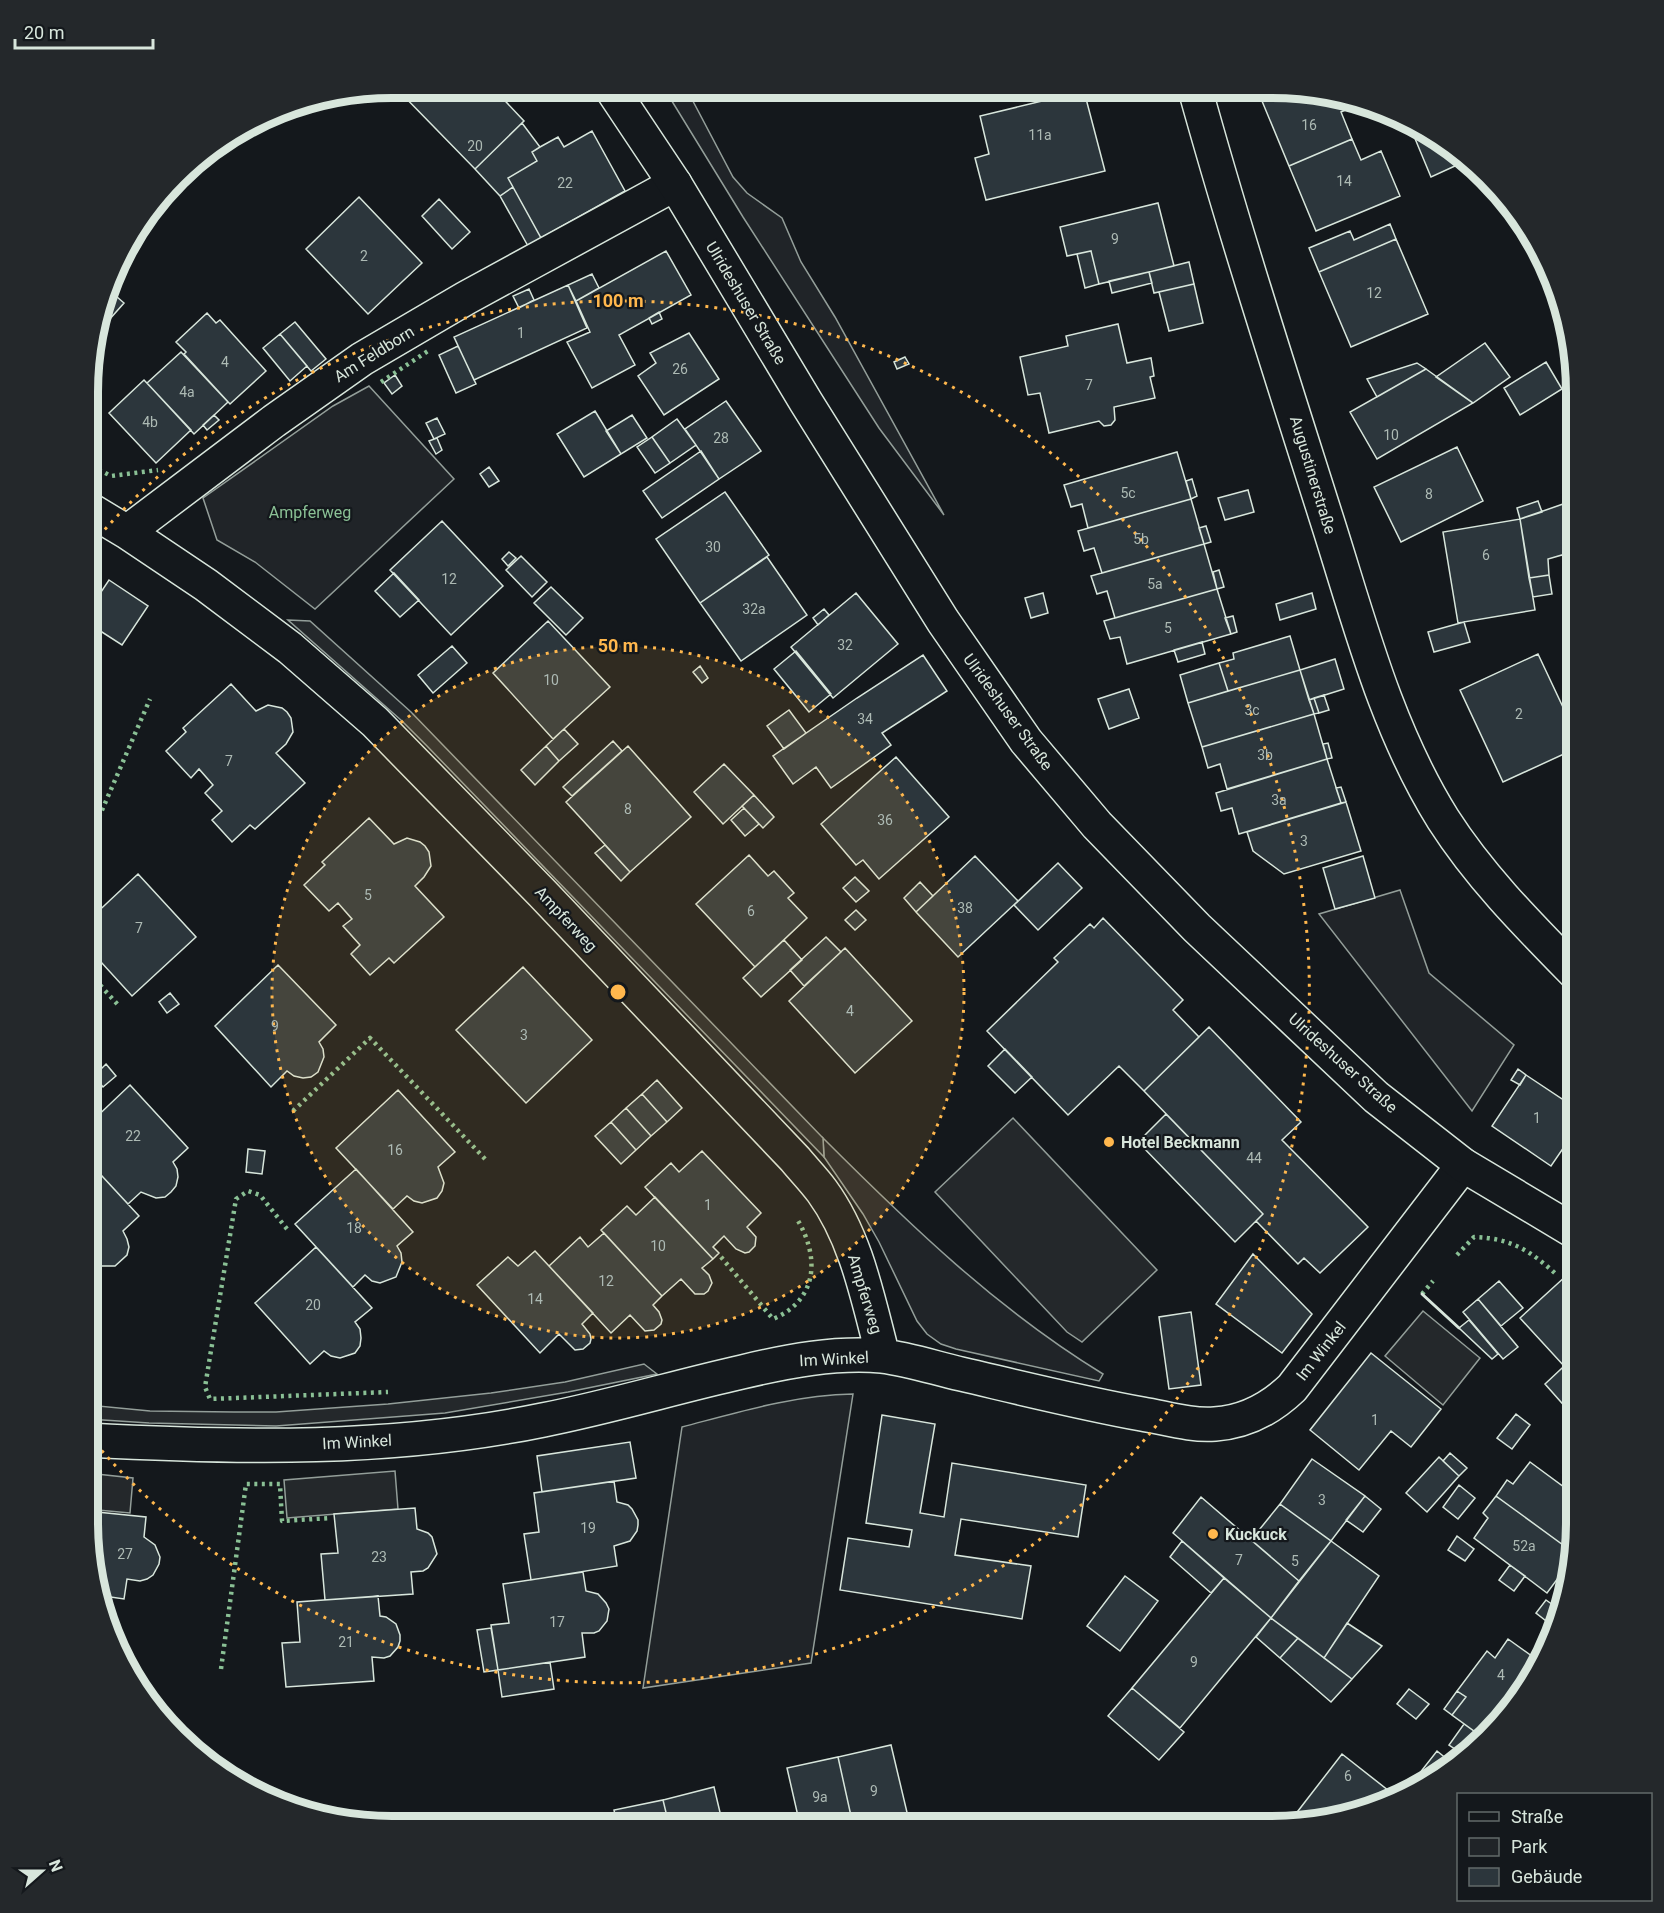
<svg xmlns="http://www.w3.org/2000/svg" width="1664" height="1913" viewBox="0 0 1664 1913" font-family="Roboto,sans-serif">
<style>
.green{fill:#202428;stroke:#939e99;stroke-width:1.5}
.parking{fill:#24282b;stroke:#939e99;stroke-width:1.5}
.building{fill:#2c363c;stroke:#d8e6dc;stroke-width:1.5}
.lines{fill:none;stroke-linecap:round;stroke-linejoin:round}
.minor-casing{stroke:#d8e6dc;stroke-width:36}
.tertiary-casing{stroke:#d8e6dc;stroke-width:36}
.minor{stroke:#14181c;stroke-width:33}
.tertiary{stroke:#14181c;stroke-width:33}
.hedge{stroke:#8ac095;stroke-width:4.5;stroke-dasharray:3 4.5;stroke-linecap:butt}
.wall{stroke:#d8e6dc;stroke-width:3}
.ring{fill:none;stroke:#ffb74d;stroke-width:3;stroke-dasharray:3 6}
.poi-dot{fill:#ffb74d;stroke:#14181c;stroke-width:2}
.labels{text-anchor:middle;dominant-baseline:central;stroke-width:4.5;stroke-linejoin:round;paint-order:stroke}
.number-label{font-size:14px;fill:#adbab4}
.street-label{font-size:16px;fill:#d8e6dc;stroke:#14181c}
.park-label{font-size:16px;fill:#8ac095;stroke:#14181c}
.poi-label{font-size:16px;font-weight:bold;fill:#d8e6dc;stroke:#14181c;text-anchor:start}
.rim{fill:none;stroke:#d8e6dc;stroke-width:8}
.centre{fill:#ffb74d;stroke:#14181c;stroke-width:3}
.ring-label{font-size:18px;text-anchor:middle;font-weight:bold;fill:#ffb74d;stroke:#14181c;stroke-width:4.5;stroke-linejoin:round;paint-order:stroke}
</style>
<rect width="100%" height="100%" fill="#14181c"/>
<path class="green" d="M678,88H686L733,177L747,193L782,218L801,262L835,317L944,515L879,428L743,217L670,98Z
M369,386L454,479L315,609L255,562L217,540L203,498L333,406Z
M1400,890L1429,973L1514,1045L1472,1111L1319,914Z
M823,1138C910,1225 998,1310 1103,1374L1099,1381L956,1349L941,1344L927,1334L917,1321L879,1242L863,1214L824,1157Z
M853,1394L811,1663L643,1688L682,1427C739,1412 794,1395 853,1394Z"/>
<path class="parking" d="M288,620L310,621L411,712L823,1138L824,1157L427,746L402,721Z
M1013,1118L1157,1270L1082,1342L1067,1332L935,1192Z
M1423,1311L1480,1358L1443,1405L1385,1356Z
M644,1364L657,1374L568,1392L445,1413L276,1426L149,1423L88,1419V1405L150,1411L234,1412H276L388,1404L491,1393L565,1382Z
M395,1471L398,1509L287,1518L284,1480Z
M87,1473L133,1478L130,1513L87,1509Z"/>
<path class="building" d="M397,87H492L524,121L475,169L396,88Z
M1257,89L1313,90L1349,99L1352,107L1341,112L1352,139L1289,166Z
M1084,91L1105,171L986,200L975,158L989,154L980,116Z
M522,123L540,147L532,152L537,161L508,178L513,187L500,196L475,169Z
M1418,126L1441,138L1468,160L1431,177L1411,129Z
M592,131L625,191L541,238L508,178L537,161L532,152L540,147L558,137L564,147Z
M1352,139L1361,160L1381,151L1400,196L1316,231L1289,166Z
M513,187L541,238L528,246L500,196Z
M359,197L422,263L368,314L306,249Z
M439,199L470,232L452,249L422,216Z
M1158,203L1174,266L1099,284L1091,251L1067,256L1060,227Z
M1390,224L1396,239L1319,272L1309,248L1350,231L1354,240Z
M1396,239L1428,314L1351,347L1319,272Z
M666,251L691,295L619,335L635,365L592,388L567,342L590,332L576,301Z
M1091,251L1099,284L1085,288L1077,254Z
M1189,262L1194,284L1154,293L1149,272Z
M1149,272L1152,283L1112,293L1109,281Z
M592,274L599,288L576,301L568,285Z
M1194,284L1203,323L1169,331L1159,292Z
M568,285L587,328L474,380L454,337Z
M529,289L534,300L519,308L513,296Z
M109,290L124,303L93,338V332Z
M659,312L662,319L652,324L649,318Z
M207,313L216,323L220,320L266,371L230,404L184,354L186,352L176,342Z
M295,322L326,359L311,371L280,334Z
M1118,324L1127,363L1151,358L1154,376L1150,377L1155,398L1114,407L1115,420L1111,425L1104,426L1099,421L1049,433L1040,393L1028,395L1020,357L1068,346L1066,336Z
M689,333L719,379L664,415L638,376L656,363L650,353Z
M280,334L307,366L290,381L263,348Z
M1485,343L1510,377L1473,403L1436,377Z
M458,346L476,384L456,393L439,355Z
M181,352L228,402L194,434L147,383Z
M905,357L909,364L897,369L894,362Z
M1546,362L1562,389L1520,415L1504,388Z
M1417,363L1426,369L1377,397L1367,379Z
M1426,369L1473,403L1377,459L1350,412Z
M395,375L402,386L392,394L384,383Z
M144,380L191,430L156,463L109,413Z
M726,401L761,451L719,479L685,429Z
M595,411L621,454L584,477L557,434Z
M214,415L219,420L207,430L203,425Z
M632,415L647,438L621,454L606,431Z
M437,418L445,434L434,439L426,423Z
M677,419L696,445L670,463L652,437Z
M652,437L670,463L655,473L637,447Z
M437,438L442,450L436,454L429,441Z
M1457,447L1483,501L1401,542L1374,487Z
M701,451L719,479L662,518L643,491Z
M1177,452L1191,499L1088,528L1082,504L1071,507L1064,485Z
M489,467L499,481L489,487L480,474Z
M1192,479L1197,496L1191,499L1186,481Z
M1248,490L1254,512L1225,520L1218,498Z
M725,492L769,555L700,603L656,539Z
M1191,499L1204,544L1102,573L1094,548L1084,551L1078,531Z
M1577,500V526L1566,503Z
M1538,501L1542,512L1520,519L1517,508Z
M1566,503L1577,526V563L1568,566L1562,555L1548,559L1549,575L1529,578L1520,519Z
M1520,519L1535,610L1458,623L1443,532Z
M442,521L503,586L451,635L390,570Z
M1206,526L1211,542L1204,544L1199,528Z
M1204,544L1217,589L1115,618L1107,591L1097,594L1091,576Z
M509,552L516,558L508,566L502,559Z
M521,556L547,582L532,597L506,570Z
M767,557L807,615L741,661L700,603Z
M1219,570L1224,587L1217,589L1213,572Z
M394,573L419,600L400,617L375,591Z
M1549,575L1552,594L1533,597L1529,578Z
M109,580L148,606L122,645L91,625V607Z
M551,587L583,618L566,635L534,603Z
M1217,589L1231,634L1127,664L1120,637L1110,639L1104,621Z
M856,593L898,644L833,698L791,647Z
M1043,593L1048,613L1031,618L1025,598Z
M1312,593L1316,609L1280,620L1276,604Z
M824,609L829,615L818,625L813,618Z
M1233,616L1237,632L1231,634L1225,618Z
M548,621L610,687L553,739L493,673Z
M1464,622L1470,642L1434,652L1428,632Z
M1290,636L1300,670L1228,691L1219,663L1234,659L1233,653Z
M1202,642L1205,654L1178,662L1174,650Z
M452,646L467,663L433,693L418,675Z
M796,651L831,694L809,712L774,669Z
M1538,654L1577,737V748L1503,782L1460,690Z
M923,655L947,691L882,733L891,745L831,788L816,767L793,784L773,756L857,698Z
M1335,659L1344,689L1309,700L1300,670Z
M1219,663L1228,691L1188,703L1180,675Z
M700,666L708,678L702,683L693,672Z
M1300,670L1314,714L1202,747L1188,703Z
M231,684L256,711L268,705L282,708L287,712L291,718L293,732L286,744L276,753L305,783L255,829L250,825L232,842L212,820L222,811L205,793L213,785L199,769L191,778L166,751L186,732L183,728Z
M1129,689L1139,718L1109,729L1098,699Z
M1324,695L1329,710L1319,713L1314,698Z
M1314,698L1319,713L1314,714L1309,700Z
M789,710L806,733L784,749L767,726Z
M1314,714L1327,759L1227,789L1220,764L1208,768L1202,747Z
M564,729L578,744L559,761L546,746Z
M613,741L622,751L572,796L563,787Z
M1328,743L1332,758L1327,759L1323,744Z
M546,746L559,761L535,785L521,770Z
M628,746L691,817L630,872L566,802Z
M896,757L949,817L879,879L863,860L856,865L821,824Z
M1327,759L1341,803L1239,834L1232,808L1221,811L1216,793Z
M724,764L754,795L723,824L694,792Z
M1341,787L1346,802L1341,803L1336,788Z
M754,795L774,817L763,828L742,806Z
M1346,802L1361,851L1284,874L1253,851L1247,832Z
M744,808L759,824L745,836L731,820Z
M369,818L394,844L407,838L420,842L425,846L429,852L431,866L424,877L415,886L444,917L394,963L389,958L370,975L351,954L360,945L343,926L352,919L338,903L329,911L304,885L325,865L322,862Z
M605,845L630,872L621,881L595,853Z
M749,855L768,876L774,871L794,893L788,898L807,918L755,967L696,904Z
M975,856L1018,901L958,957L916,912Z
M1363,856L1375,898L1335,909L1323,868Z
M1058,863L1082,888L1038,930L1014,905Z
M138,874L196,937L132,996L90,950V919Z
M855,877L869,891L856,902L843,888Z
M920,882L933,896L916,912L904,898Z
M856,910L866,920L855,930L845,920Z
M1103,918L1183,1000L1173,1010L1199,1037L1144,1091L1119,1066L1068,1115L987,1031L1058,962L1054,958L1090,924L1094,928Z
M826,937L841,952L804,986L790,970Z
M784,940L802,960L761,997L743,978Z
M845,948L912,1021L855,1073L789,1001Z
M278,965L336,1025L319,1042L323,1049L324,1057L318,1072L311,1077L303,1078L294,1076L287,1071L271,1087L215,1026Z
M523,967L592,1040L526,1103L456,1030Z
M170,993L179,1004L167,1013L159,1002Z
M1209,1027L1301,1122L1282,1140L1368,1227L1320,1273L1304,1258L1298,1264L1256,1221L1263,1214L1144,1091Z
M89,1035L98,1044L89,1052Z
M1005,1049L1032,1077L1015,1093L988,1066Z
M106,1064L116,1076L103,1087L94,1076Z
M1518,1069L1526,1075L1520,1085L1511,1080Z
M1526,1075L1577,1109V1128L1551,1166L1492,1126Z
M657,1080L682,1108L667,1122L642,1094Z
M130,1085L188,1148L173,1162L177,1169L178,1177L176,1186L171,1192L165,1197L156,1198L141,1192L128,1204L89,1162V1124Z
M398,1090L455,1152L438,1167L444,1183L442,1191L437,1198L422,1203L414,1201L407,1196L393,1209L336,1148Z
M642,1094L667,1122L651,1136L626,1108Z
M626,1108L651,1136L636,1150L611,1122Z
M1166,1114L1263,1214L1235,1242L1138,1142Z
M611,1122L636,1150L621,1164L595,1136Z
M1577,1128V1158L1563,1148Z
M248,1149L265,1151L262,1174L246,1172Z
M702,1151L761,1213L747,1227L756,1237L755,1246L749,1252L745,1253L736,1249L724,1236L713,1247L719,1253L713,1259L645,1187L671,1163L679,1172Z
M89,1162L139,1216L123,1231L127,1239L129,1247L127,1255L115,1266H99L92,1260L88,1264Z
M356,1169L413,1232L397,1246L401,1253L402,1262L396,1277L380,1283L372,1281L365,1275L353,1287L295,1224Z
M655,1197L713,1259L702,1268L709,1275L712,1283L708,1291L704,1294H695L681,1279L662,1296L601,1230L627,1206L636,1215Z
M604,1233L662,1296L653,1305L659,1312L662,1320L661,1324L654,1330L645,1331L630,1315L611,1333L549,1266L580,1237L588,1247Z
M316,1247L372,1308L355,1322L360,1329L361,1338L360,1346L355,1353L340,1358L331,1356L324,1351L310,1364L255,1303Z
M535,1251L593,1313L582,1324L590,1334L591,1339L590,1343L583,1349L575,1350L559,1334L540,1353L477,1285L508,1257L518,1266Z
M1253,1254L1312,1314L1282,1353L1216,1304Z
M1567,1275L1576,1286V1355L1564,1366L1520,1318Z
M1499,1281L1523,1308L1501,1326L1478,1299Z
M1478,1299L1518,1347L1503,1359L1463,1312Z
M1191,1312L1201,1385L1169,1389L1159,1317Z
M1469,1320L1498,1354L1492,1359L1459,1328Z
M1371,1353L1441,1409L1411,1447L1391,1431L1359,1470L1310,1430Z
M1576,1355V1419L1545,1384Z
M1516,1414L1530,1425L1512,1449L1497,1438Z
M882,1415L935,1424L920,1513L944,1517L952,1463L1086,1485L1078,1537L961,1519L955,1555L1031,1566L1022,1619L840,1590L848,1538L909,1547L912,1530L866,1523Z
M630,1442L636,1478L542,1492L537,1456Z
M1450,1453L1467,1468L1459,1476L1443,1461Z
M1439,1457L1459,1476L1427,1512L1406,1493Z
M1312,1459L1365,1496L1331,1541L1280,1504Z
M1530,1462L1576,1496V1542L1574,1553L1496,1496L1507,1480L1513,1484Z
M1572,1479L1576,1482V1496L1566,1488Z
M614,1481L617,1502L628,1505L632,1509L638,1520V1525L637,1531L630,1541L614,1546L617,1566L531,1580L524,1534L539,1532L534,1493Z
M1459,1485L1475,1498L1458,1519L1443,1507Z
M1365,1496L1381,1509L1363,1532L1346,1520Z
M1496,1496L1574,1553L1573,1558L1547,1593L1474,1538L1488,1518L1483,1513Z
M1201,1497L1299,1581L1271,1618L1173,1533Z
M1280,1504L1331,1541L1299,1581L1251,1540Z
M415,1508L417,1529L428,1533L432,1537L437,1554L428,1568L423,1571L411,1572L413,1594L325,1600L321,1554L338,1553L334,1514Z
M87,1511L146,1517L144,1537L155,1545L160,1557L159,1564L153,1575L147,1579L140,1581L127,1579L124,1599L97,1595Z
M1457,1536L1474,1549L1465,1561L1448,1550Z
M1182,1541L1224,1578L1211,1593L1170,1557Z
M1331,1541L1379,1576L1324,1658L1271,1618Z
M1510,1565L1525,1576L1514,1591L1499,1580Z
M583,1572L586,1591L598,1594L606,1603L609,1609L607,1621L599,1631L594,1633H582L585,1657L498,1670L491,1625L509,1623L503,1584Z
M1125,1576L1158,1601L1120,1651L1087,1626Z
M1224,1578L1271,1618L1180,1728L1132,1688Z
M378,1596L380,1616L386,1617L396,1624L400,1635V1641L398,1647L390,1656L384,1658L372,1657L374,1681L286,1687L282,1643L300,1642L297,1602Z
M1546,1600L1560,1610L1550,1624L1536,1613Z
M1271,1618L1298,1638L1280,1658L1256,1637Z
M1347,1623L1382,1646L1352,1679L1324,1658Z
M491,1628L498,1670L484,1672L477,1630Z
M1298,1638L1352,1679L1331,1702L1280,1658Z
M1508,1639L1536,1659L1541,1652L1544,1654L1526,1690L1485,1739L1452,1715L1466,1697L1457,1691L1487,1651L1495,1658Z
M550,1662L554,1689L502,1697L498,1670Z
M1132,1688L1184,1732L1159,1760L1108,1716Z
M1409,1689L1429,1704L1416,1719L1397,1704Z
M1457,1691L1466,1697L1452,1715L1444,1709Z
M1464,1724L1485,1739L1464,1755L1449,1745Z
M891,1745L910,1825H853L838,1757Z
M1437,1751L1453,1764L1425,1785L1412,1791L1408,1788Z
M1342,1754L1398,1798L1370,1810L1311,1822L1298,1811Z
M838,1757L853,1825H800L787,1768Z
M714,1787L723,1825H669L663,1800Z
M663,1800L669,1825H617L614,1810Z"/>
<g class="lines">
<defs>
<path id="minor" d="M1195,89C1235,233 1281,375 1326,517C1359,620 1385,726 1443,819C1480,877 1529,926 1577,975
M92,511L127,532L274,421L362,359L466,298L675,184
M127,532L206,585L290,648L375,722L542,893L795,1159C804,1170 814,1180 822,1191C857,1239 868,1300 883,1356
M87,1440C239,1448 393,1451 543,1420C610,1407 675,1387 742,1372C788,1361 835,1352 882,1356C908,1359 935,1368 961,1374C1021,1388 1081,1403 1142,1414C1166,1418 1191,1426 1215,1424C1245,1422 1271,1408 1292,1388L1463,1165"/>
<path id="tertiary" d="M611,88L675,184L806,402L943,621L1026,741L1097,825L1197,928L1376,1097L1463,1165L1577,1233"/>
</defs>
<use href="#minor" class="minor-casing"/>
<use href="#tertiary" class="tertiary-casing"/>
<use href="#minor" class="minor"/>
<use href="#tertiary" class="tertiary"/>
<path class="hedge" d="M1220,89L1222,94
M381,382L431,349
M92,466L111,476L158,470
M90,838L150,699
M90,974L120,1007
M89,1080L94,1076
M293,1111L370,1038L487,1161
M287,1229L260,1195L248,1191L236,1199L205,1387L210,1399L388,1392
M1457,1255L1474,1237C1511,1238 1531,1251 1558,1276
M721,1257L773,1319C818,1300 820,1257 797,1219
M1422,1294L1433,1281
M221,1669L246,1484H280L282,1521L331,1518"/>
<path class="wall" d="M1422,1294L1459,1328"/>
</g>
<circle cx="618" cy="992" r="346" fill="#ffb74d" fill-opacity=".12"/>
<g class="ring">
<circle cx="618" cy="992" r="346"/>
<path d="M93 543A691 691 0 1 1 89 1436"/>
</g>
<g class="poi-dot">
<circle cx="1109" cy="1142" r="6"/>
<circle cx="1213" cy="1534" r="6"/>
</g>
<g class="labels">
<g class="number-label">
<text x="1309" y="125">16</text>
<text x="1040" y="135">11a</text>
<text x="475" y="146">20</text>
<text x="1344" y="181">14</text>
<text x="565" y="183">22</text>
<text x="1115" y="239">9</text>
<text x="364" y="256">2</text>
<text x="1374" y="293">12</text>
<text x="521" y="333">1</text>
<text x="225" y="362">4</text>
<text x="680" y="369">26</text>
<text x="1089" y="385">7</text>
<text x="187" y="392">4a</text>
<text x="150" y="422">4b</text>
<text x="1391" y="435">10</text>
<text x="721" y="438">28</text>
<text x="1128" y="493">5c</text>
<text x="1429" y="494">8</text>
<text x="1141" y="539">5b</text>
<text x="713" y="547">30</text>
<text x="1486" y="555">6</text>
<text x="449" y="579">12</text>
<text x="1155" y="584">5a</text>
<text x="754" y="609">32a</text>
<text x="1168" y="628">5</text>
<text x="845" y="645">32</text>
<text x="551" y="680">10</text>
<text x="1252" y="710">3c</text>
<text x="1519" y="714">2</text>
<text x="865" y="719">34</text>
<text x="1265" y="755">3b</text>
<text x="229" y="761">7</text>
<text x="1279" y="800">3a</text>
<text x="628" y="809">8</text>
<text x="885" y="820">36</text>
<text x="1304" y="841">3</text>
<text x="368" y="895">5</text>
<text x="965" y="908">38</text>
<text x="751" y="911">6</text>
<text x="139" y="928">7</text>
<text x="850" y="1011">4</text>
<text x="275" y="1026">9</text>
<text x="524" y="1035">3</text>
<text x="1537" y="1118">1</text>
<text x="133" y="1136">22</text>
<text x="395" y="1150">16</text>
<text x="1254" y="1158">44</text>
<text x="708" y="1205">1</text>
<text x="354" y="1228">18</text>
<text x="658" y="1246">10</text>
<text x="606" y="1281">12</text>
<text x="535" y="1299">14</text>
<text x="313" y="1305">20</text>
<text x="1375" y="1420">1</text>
<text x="1322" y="1500">3</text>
<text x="588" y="1528">19</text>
<text x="1524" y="1546">52a</text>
<text x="125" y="1554">27</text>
<text x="379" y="1557">23</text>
<text x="1239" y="1560">7</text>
<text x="1295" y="1561">5</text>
<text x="557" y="1622">17</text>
<text x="346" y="1642">21</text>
<text x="1194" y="1662">9</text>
<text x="1501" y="1675">4</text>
<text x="1348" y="1776">6</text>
<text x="874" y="1791">9</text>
<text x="820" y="1797">9a</text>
</g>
<g class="street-label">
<text transform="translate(746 303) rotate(59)">Ulrideshuser Straße</text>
<text transform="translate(374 354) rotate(-32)">Am Feldborn</text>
<text transform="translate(1313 475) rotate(73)">Augustinerstraße</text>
<text transform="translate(1008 712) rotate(54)">Ulrideshuser Straße</text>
<text transform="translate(566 919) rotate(47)">Ampferweg</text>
<text transform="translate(1343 1063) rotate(42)">Ulrideshuser Straße</text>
<text transform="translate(865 1294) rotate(73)">Ampferweg</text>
<text transform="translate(1321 1351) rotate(-52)">Im Winkel</text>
<text transform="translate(834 1359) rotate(-3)">Im Winkel</text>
<text transform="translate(357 1442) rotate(-3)">Im Winkel</text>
</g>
<g class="park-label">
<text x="310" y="512">Ampferweg</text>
</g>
<g class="poi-label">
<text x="1121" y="1142">Hotel Beckmann</text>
<text x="1225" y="1534">Kuckuck</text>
</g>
</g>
<path d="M0 0H1664V1913H0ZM392 98H1272A294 294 0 0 1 1566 392V1522A294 294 0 0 1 1272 1816H392A294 294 0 0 1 98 1522V392A294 294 0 0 1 392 98Z" fill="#24282b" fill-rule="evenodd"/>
<path class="rim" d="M392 98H1272A294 294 0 0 1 1566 392V1522A294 294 0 0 1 1272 1816H392A294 294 0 0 1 98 1522V392A294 294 0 0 1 392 98Z"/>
<circle cx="618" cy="992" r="9" class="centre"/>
<g class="ring-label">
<text x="618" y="307">100 m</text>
<text x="618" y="652">50 m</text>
</g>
<rect x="1457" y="1793" width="195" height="108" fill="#14181c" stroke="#626a69" stroke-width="1.5"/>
<rect x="1469" y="1812" width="30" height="9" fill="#14181c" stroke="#626a69" stroke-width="1.5"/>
<text x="1511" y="1823" font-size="18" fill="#d8e6dc">Straße</text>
<rect x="1469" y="1838" width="30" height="18" fill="#202428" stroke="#626a69" stroke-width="1.5"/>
<text x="1511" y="1853" font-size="18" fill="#d8e6dc">Park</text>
<rect x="1469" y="1868" width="30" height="18" fill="#2c363c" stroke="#626a69" stroke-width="1.5"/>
<text x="1511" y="1883" font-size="18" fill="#d8e6dc">Gebäude</text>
<g transform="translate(42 1871) rotate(69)" stroke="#14181c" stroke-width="4.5" paint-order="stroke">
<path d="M0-4.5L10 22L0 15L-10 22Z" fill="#d8e6dc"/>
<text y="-9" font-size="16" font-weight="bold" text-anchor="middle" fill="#d8e6dc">N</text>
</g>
<path d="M15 39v9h138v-9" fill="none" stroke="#d8e6dc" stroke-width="3"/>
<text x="24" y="39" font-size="18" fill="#d8e6dc" stroke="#14181c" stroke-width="4.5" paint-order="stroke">20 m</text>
</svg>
